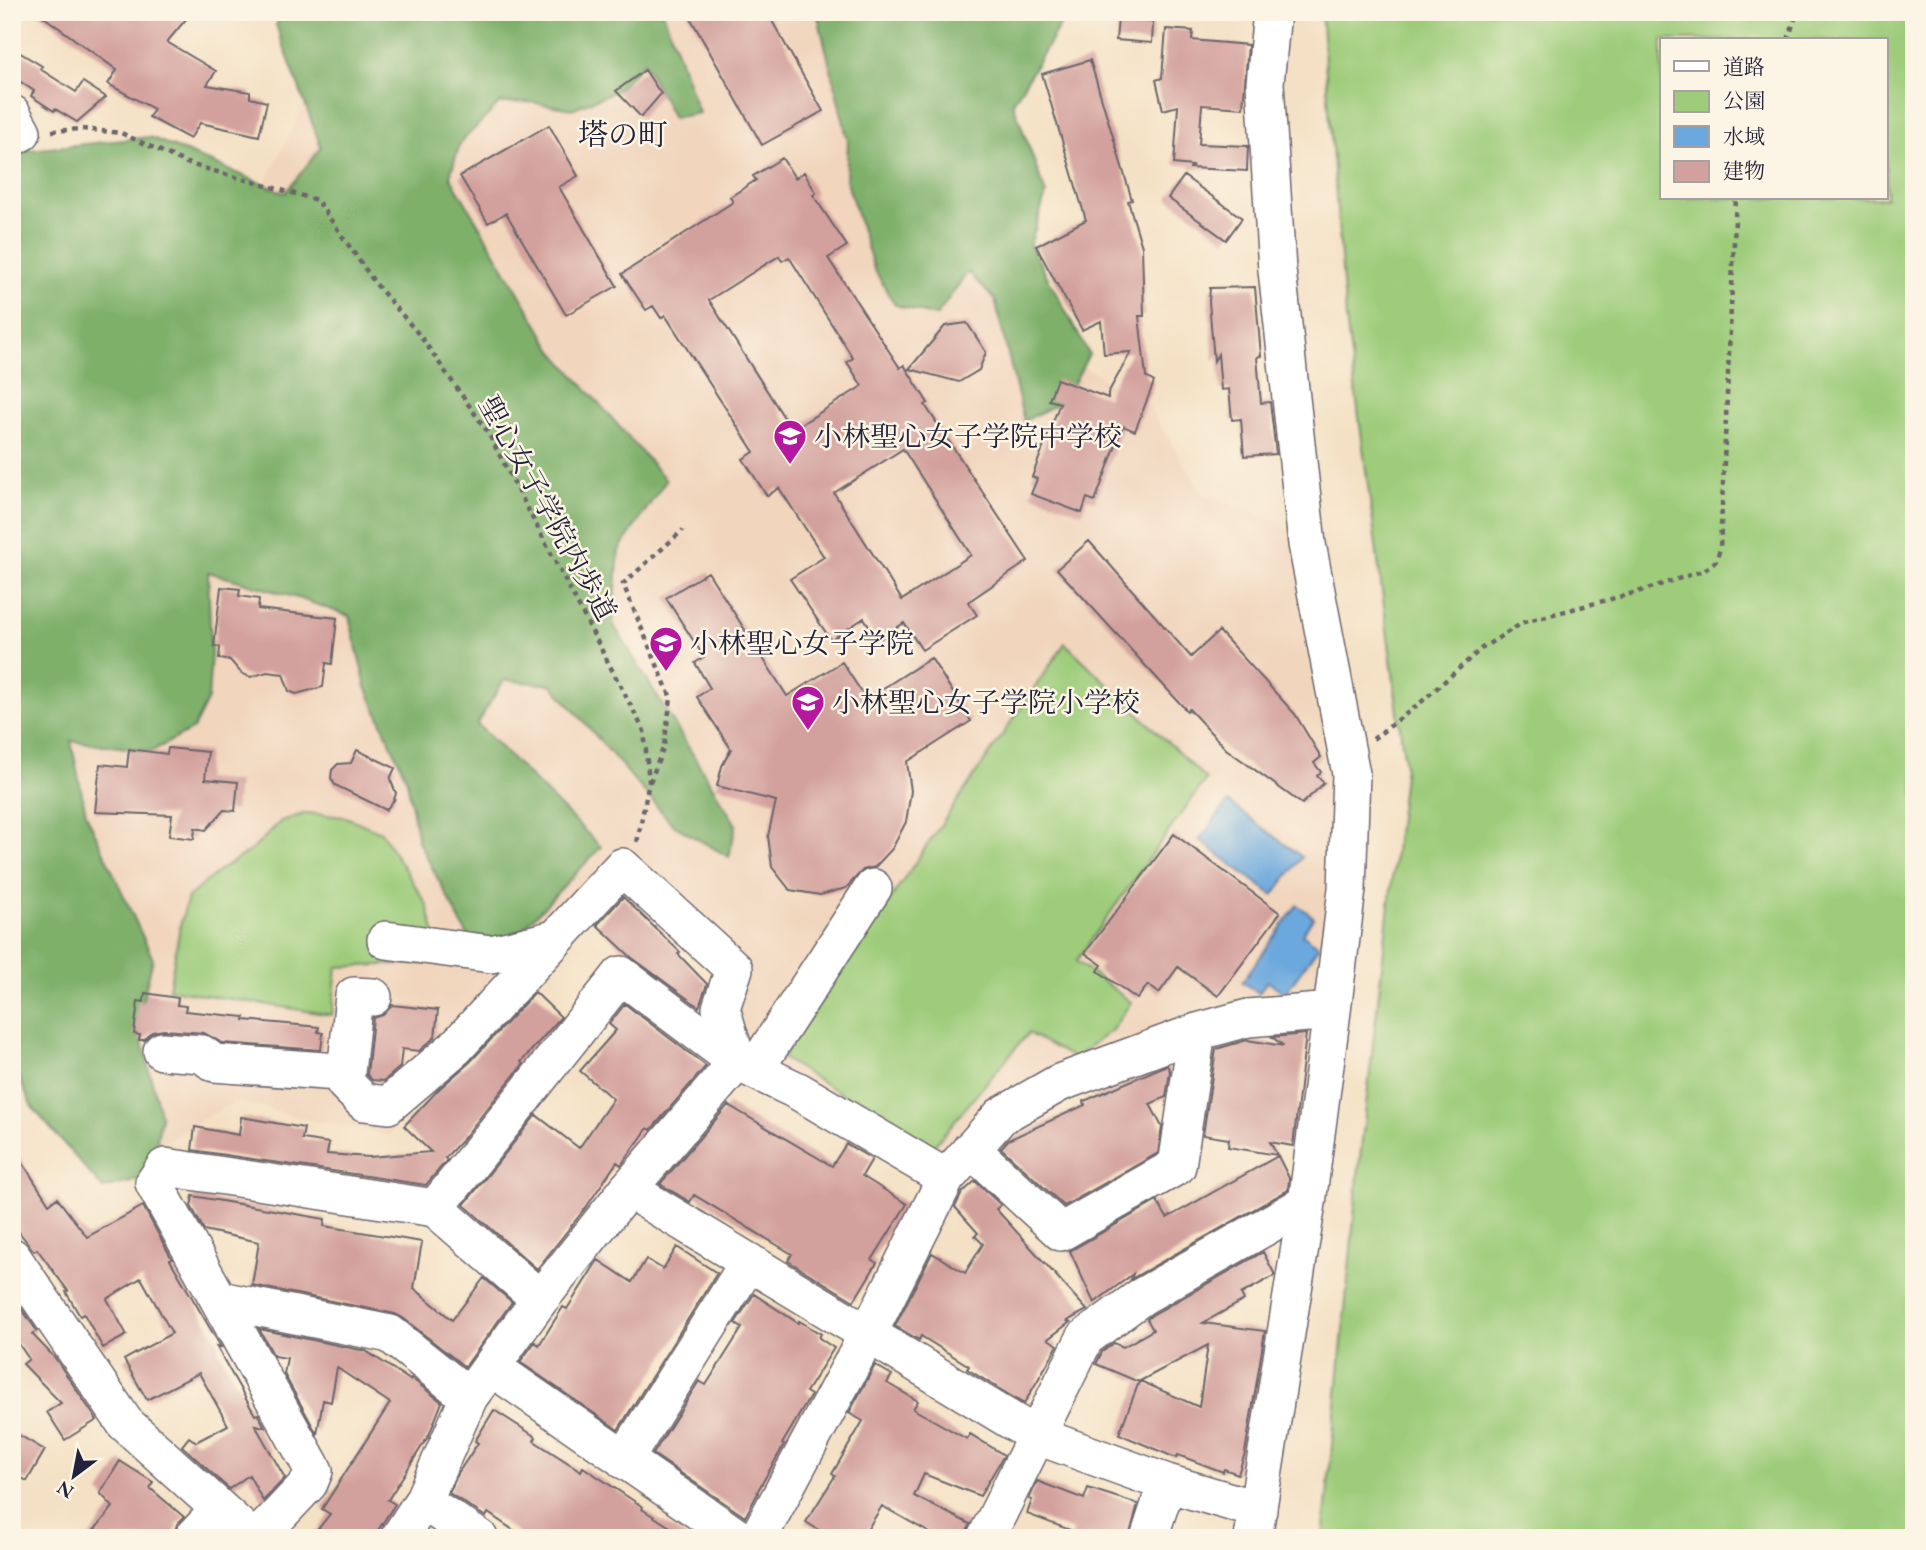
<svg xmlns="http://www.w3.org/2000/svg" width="1926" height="1550" viewBox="0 0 1926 1550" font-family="'EB Garamond','Noto Serif JP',serif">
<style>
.built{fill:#f1d5bd}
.green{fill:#9ecc7a;stroke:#60775a;stroke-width:2;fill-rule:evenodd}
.forest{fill:#7eb06a;stroke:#506952;stroke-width:2}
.water{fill:#6ba8dd;stroke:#46658c;stroke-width:2}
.building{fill:#d3a19d;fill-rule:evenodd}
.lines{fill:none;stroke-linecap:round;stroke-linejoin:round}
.minor-casing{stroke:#6c656b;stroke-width:40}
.path{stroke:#6c656b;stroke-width:4.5;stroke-dasharray:5 5;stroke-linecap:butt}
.minor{stroke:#fff;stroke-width:37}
.labels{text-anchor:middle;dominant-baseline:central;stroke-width:5;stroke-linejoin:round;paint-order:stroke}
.poi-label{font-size:28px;fill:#22223b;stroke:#fcf5e5;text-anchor:start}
.street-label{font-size:28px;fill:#22223b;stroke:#fcf5e5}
.neighbourhood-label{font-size:30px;fill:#22223b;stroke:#fcf5e5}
</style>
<rect width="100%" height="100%" fill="#fcf5e5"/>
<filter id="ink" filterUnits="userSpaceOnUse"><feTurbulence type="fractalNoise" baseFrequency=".0143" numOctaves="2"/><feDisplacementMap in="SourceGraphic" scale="14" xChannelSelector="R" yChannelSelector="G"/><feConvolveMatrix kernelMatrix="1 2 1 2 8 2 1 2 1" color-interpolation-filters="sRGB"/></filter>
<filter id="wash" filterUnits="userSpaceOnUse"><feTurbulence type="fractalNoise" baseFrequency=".00686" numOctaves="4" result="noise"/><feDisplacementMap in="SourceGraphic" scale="28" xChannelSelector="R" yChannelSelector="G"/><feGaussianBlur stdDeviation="1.57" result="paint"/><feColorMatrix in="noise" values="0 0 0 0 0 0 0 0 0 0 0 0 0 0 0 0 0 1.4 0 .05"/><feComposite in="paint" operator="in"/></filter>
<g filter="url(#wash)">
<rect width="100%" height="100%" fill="#f4e1c5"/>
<path class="built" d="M542,12H875L1005,310L1084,367L1147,403L1202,493L1280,523L1298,542L1341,804L1316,995L1056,1072L972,1116L946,1154L927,1156L754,1055L736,1014L745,967L638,863L388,1136L367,1129L318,1122L236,1101L156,1146L88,1152L12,188L247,218L294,126L327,46Z"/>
<path class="green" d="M1321,12H1914V1538H1323L1358,1176L1405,765L1346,319ZM1662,40H1886V198H1662Z
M1065,643L1206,779L1076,961L1131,1002L1112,1030L1074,1058L1028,1033L932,1148L782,1058Z
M307,813L346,817L381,832L427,905L440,954L426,963L337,967L332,1015L169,989L180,926L188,897L219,871L254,848L281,821Z"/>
<path class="forest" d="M285,12H663L699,113L673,118L644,62L616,91L572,109L529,102L500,103L460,143L450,176L553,351L666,480L619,550L613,624L736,825L729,857L673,825L552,685L504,680L477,724L601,847L512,940L471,942L418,841L407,780L366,687L349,616L301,599L208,572L211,653L208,699L193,729L152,751L71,741L86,814L153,959L137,1022L161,1117L151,1177L103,1189L32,1107L12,1063V152L150,137L285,193L321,147L276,25Z
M817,12H1068L1013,103L1046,194L1030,245L1089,354L1065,400L1024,421L995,300L968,272L936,316L895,305L874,269L846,179L848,141Z"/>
<path class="water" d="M1228,802L1302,857L1273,895L1199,840Z
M1297,905L1314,917L1302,934L1319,946L1285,993L1267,981L1259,993L1242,982Z"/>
<g id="blocks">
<path class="building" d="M37,12H192L167,42L216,71L207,85L250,92V98L267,102L259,136L200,123L190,139L149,117L154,109L108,84L117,70Z
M687,12H767L823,111L762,145Z
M1118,19L1153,22L1152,43L1116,40Z
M1166,29L1193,31L1192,40L1248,45L1243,108L1202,105L1199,144L1248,146L1247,171L1190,168L1192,166L1174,164L1178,106L1163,110L1156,80L1162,78Z
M12,48L42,66L40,69L76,92L83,82L106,97L77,122L55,109L54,111L31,96L34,91L12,76Z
M1090,60L1132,200L1128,201L1142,247L1144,316H1139L1146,377L1154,382L1135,431L1123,426L1095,501L1087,498L1082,513L1031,494L1037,479L1032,477L1060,403L1049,400L1057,379L1108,398V393L1131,352L1104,354L1101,321L1082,330L1036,246L1086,220L1042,74Z
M645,70L661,94L641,117L616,91Z
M549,125L578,176L559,187L617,286L566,315L506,213L488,223L460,176Z
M782,158L795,178L804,172L816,193L813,195L847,246L828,258L900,368L904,365L928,403L925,405L1028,561L968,602L977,615L922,650L904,623L878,640L864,618L831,640L790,579L824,557L779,488L767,496L743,459L754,452L665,315L661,318L653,306L646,310L622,274L733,202L730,197L756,180L753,176ZM779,256L782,261L789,257L853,358L847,362L862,386L792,430L709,300ZM903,449L971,555L902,600L834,493Z
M1184,176L1242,218L1226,240L1168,198Z
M1255,287L1261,356L1257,357L1261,403L1270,402L1276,454L1244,456L1241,419L1232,420L1229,389L1221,390L1218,354L1214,361L1209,301L1210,288Z
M967,323L986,352L979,370L959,382L909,369L945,326Z
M1089,541L1191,657L1219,631L1295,714L1321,757L1314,763L1321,772L1317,776L1324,783L1302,804L1226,749L1189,709L1187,711L1057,569Z
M708,572L787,696L842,662L866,699L931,658L971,721L907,762L911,791L906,822L892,849L875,867L863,870L846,888L820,895L790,890L772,867L768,836L776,801L717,786L722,766L731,749L697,697L710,688L695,663L704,657L666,598Z
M221,587L240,589L239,596L259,599L258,609L337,618L332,664L326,663L323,687L296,694L289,691L283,674L267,672L251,677L242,674L230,660L219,659L220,647L214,646Z
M168,748L208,752L205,779L238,782L235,811L224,810L206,830L195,828L194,839L169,836L172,815L95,812L100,764L127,767L129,749L167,754Z
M357,750L395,768L390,779L396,793L394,800L386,810L335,785L331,778L332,770L338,764L351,763Z
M1174,834L1280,913L1218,996L1178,967L1159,993L1148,985L1137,999L1098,971L1102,965L1085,953Z
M623,897L680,952L678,954L707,984L699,1007L631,957L597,925Z
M535,992L561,1017L521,1062L523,1064L463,1139L445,1158L447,1160L426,1185L192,1150L195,1127L239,1135L241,1117L304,1128L302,1139L329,1143L327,1154L369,1157L431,1152L404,1126L439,1089L470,1062Z
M145,993L178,998L177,1005L186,1006L185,1011L245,1017L244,1020L319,1027L318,1032L323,1033L321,1050L222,1043L204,1033L164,1030L152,1032L144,1040H139L140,1035L134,1034L138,1001L144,1002Z
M625,1004L706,1066L651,1130L648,1128L621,1165L617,1162L587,1206L537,1269L464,1205L536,1115L579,1148L613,1099L580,1071L616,1030L609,1024Z
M392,1005L438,1010L435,1037L419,1051L402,1049L400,1067L384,1081L372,1080L367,1075L373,1018L383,1015Z
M1306,1034L1293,1146L1270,1142L1277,1155L1228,1147L1229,1139L1203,1135L1216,1049L1247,1040L1284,1046L1272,1037Z
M1167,1065L1170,1071L1166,1097L1150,1104L1162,1127L1158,1153L1064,1206L1001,1148L1008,1140L1085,1105L1084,1101Z
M728,1105L832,1166L846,1144L872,1159L862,1176L907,1204L872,1260L877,1263L854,1301L788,1261L792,1254L694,1195L690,1202L660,1184Z
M12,1146L49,1204L57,1198L87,1237L143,1206L172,1259L170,1260L221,1347L216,1346L255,1415L258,1414L265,1427L255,1425L285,1478L263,1501L249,1475L229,1489L182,1446L189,1437L196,1442L228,1425L199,1373L147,1400L124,1360L172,1333L141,1278L107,1299L127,1335L103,1348L84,1314L80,1316L66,1292L68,1291L37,1249L34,1251L12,1223Z
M1278,1156L1289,1178L1288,1190L1131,1279L1133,1274L1094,1303L1070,1251L1157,1201L1167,1218Z
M975,1181L1001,1205L996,1209L1087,1310L1067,1321L1070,1322L1048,1339L1058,1345L1024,1404L967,1369L969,1366L921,1336L919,1340L895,1326L932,1253L965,1273L983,1244L975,1236L978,1233L955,1207L962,1193Z
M193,1196L325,1219L324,1226L422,1242L414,1288L452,1320L484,1278L512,1302L465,1367L403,1318L395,1314L252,1285L259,1242L204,1230L191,1206Z
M677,1247L717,1273L618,1430L520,1362L535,1342L539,1345L563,1307L567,1309L598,1260L632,1282L646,1259L663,1269Z
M1263,1252L1274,1273V1276L1241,1294L1244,1300L1203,1323L1265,1331L1245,1453L1238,1474L1224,1469L1223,1472L1178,1455L1176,1458L1119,1434L1139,1382L1096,1364L1102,1352L1114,1343L1123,1347L1153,1330L1147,1319L1152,1315ZM1208,1345L1199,1407L1140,1381Z
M754,1294L798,1323L799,1321L821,1334L819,1338L834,1348L806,1392L811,1395L782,1444L784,1445L757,1492L758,1493L745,1517L653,1454L699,1381L706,1385L742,1328L735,1323Z
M12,1295L37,1331L32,1334L55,1358L97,1420L65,1440L47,1412L61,1403L23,1364L29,1359L18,1343L12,1347Z
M259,1329L366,1351L410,1380L411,1378L442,1402L429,1435L388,1500L395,1504L373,1538H311L330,1514L322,1509L390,1403L337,1368L331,1402L323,1400L317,1434L284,1374L287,1358L274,1356Z
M875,1365L892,1375L887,1383L918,1401L913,1409L967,1439L970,1434L1004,1455L980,1496L924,1474L914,1496L970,1524L965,1538H939L882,1506L862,1538H831L806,1522L835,1476L832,1474L863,1421L849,1413Z
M494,1410L536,1437L534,1441L581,1471L583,1467L643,1507L642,1509L687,1538H525L488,1513L486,1517L449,1493L458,1473L478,1443L475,1441Z
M12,1431L45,1450L27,1481L12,1472Z
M120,1461L153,1482L150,1488L184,1517L177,1524L173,1538H88L113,1507L100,1493Z
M1037,1481L1084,1499L1088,1488L1138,1504L1129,1538H1071L1073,1531L1027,1514L1032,1500L1029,1499Z"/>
</g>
</g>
<g filter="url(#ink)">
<use href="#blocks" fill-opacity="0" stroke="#6c656b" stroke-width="2"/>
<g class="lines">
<defs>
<path id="minor" d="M12,114L22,132L12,138
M386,940L491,954L555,939
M373,997L354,996L345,1083L364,1102L388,1105L455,1048L622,867L734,969L721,1008L737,1062L798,1091L946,1178
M162,1051L202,1054L214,1063L338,1072L346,1075
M755,1069L873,888
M971,1149L1061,1232L1177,1166L1197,1032
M435,1208L540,1299
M12,1257L125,1423L252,1538
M220,1300L390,1334L469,1397
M491,1367L738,1538
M624,1460L749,1262
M423,1501L479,1538
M193,1538L220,1509
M257,1538L309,1483L314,1471L154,1183L165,1167L435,1208L621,975L737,1062L628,1189
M399,1538L423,1501L469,1397L540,1299L628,1189L1035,1435L1167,1483L1258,1510
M758,1538L868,1334L946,1178L1001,1116L1059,1083L1197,1032L1248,1018L1332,1011
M986,1538L1085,1338L1141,1297L1307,1203
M1149,1538L1167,1483
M1253,1538L1307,1203L1332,1011L1347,889L1351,774L1307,544L1277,270L1265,83L1272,12"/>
</defs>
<use href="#minor" class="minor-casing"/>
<path class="path" d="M1788,40L1797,12
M52,131L81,129L121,133L189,164L317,200L375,283L421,337L487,431L644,731L649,782L637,843
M1373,739L1419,704L1482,648L1524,622L1641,591L1705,570L1716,561L1720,549L1736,198
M650,782L664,746L671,698L623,584L683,530"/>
<use href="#minor" class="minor"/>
</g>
</g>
<defs>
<symbol id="school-pin" viewBox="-11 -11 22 30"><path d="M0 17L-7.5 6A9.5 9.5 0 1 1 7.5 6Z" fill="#b5179e" stroke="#fcf5e5"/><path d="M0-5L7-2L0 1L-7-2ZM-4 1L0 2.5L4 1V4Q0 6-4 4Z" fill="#fff"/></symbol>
</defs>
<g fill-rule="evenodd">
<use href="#school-pin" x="771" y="417" width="38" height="52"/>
<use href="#school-pin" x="647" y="624" width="38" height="52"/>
<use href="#school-pin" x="789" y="683" width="38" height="52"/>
</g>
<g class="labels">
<g class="poi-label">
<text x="814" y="436">小林聖心女子学院中学校</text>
<text x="690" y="643">小林聖心女子学院</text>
<text x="832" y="702">小林聖心女子学院小学校</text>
</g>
<g class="street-label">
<text transform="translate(548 508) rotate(61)">聖心女子学院内歩道</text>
</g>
<g class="neighbourhood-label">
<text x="623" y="134">塔の町</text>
</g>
</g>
<rect width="1926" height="1550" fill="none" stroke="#fcf5e5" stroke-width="42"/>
<rect x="1660" y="38" width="228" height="161" fill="#fcf5e5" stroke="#a5a1a1" stroke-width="2"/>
<rect x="1674" y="61" width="35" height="10" fill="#ffffff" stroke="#a5a1a1" stroke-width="2"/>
<text x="1723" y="74" font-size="21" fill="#22223b">道路</text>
<rect x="1674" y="91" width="35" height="21" fill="#9ecc7a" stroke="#a5a1a1" stroke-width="2"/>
<text x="1723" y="108" font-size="21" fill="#22223b">公園</text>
<rect x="1674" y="126" width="35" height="21" fill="#6ba8dd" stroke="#a5a1a1" stroke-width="2"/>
<text x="1723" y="144" font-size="21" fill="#22223b">水域</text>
<rect x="1674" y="161" width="35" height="21" fill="#d3a19d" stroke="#a5a1a1" stroke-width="2"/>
<text x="1723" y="178" font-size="21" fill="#22223b">建物</text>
<g transform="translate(74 1476) rotate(212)" stroke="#fcf5e5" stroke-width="5" paint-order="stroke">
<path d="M0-5L12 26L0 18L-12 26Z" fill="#22223b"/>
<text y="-10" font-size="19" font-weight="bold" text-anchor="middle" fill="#22223b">N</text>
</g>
</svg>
